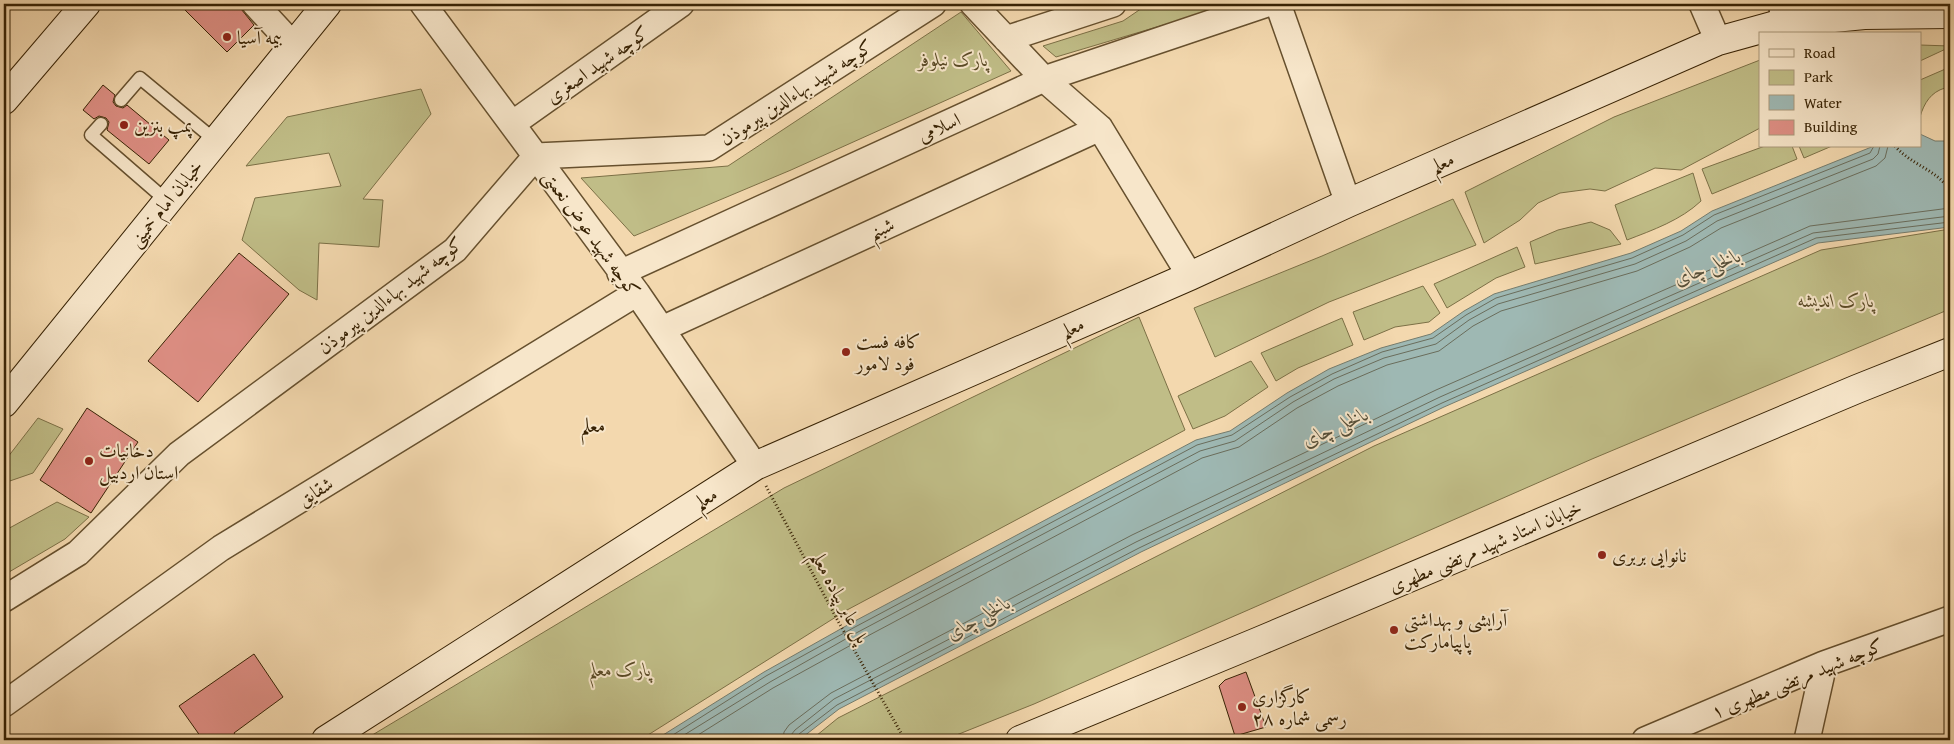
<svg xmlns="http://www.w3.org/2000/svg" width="1954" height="744" viewBox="0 0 1954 744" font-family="'Gentium Book Plus',Amiri,serif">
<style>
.green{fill:#c0bd87;stroke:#7c7046}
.water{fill:#9eb8b3;stroke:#757c6d}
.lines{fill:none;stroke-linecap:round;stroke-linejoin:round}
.shore{stroke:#6a6d5c;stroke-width:1}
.building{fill:#df8f85;stroke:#372204}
.lane-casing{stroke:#66502e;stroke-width:15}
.street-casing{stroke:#66502e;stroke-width:28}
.secondary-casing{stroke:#372204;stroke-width:30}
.path{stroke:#372204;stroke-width:3;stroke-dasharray:1 2.5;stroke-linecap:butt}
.lane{stroke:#f7e6ca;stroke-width:12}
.street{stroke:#f7e6ca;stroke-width:25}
.secondary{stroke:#f7e6ca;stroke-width:28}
.poi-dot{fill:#8f2418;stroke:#f7e6ca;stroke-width:2}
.labels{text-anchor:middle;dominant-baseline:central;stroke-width:4;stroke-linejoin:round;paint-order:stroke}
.poi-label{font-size:19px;fill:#372204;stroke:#f7e6ca;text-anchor:start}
.park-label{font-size:19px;font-style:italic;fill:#594925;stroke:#f7e6ca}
.street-label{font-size:19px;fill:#372204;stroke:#f7e6ca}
.water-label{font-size:20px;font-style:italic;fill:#564f39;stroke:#f7e6ca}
.neighbourhood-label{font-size:20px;fill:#372204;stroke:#f7e6ca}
</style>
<rect width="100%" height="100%" fill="#f3d8ae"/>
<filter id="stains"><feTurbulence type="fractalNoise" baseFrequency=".004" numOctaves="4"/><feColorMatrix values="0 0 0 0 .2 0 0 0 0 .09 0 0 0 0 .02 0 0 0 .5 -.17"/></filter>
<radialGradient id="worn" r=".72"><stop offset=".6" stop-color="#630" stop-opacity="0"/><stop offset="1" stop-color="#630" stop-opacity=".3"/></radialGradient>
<path class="green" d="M1148,4H1234L1056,57L1043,46L1123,21Z
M961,12L1011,71L791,170L634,236L581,178L728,166Z
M1920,45L1950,46V47L1920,61Z
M1760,60V128L1681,170L1655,168L1605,191L1590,189L1560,193L1538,203L1520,220L1484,243L1465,192L1614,117Z
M1950,67V93L1945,88C1931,92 1924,103 1920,117V80Z
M421,89L431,114L363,199L383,200L379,247L319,243L317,300L299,290L242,240L255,198L341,186L329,153L246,166L287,117Z
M1765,146H1792L1797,159L1712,194L1702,169Z
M1799,146H1832L1804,158Z
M1693,173L1701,201C1681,220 1653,230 1627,240L1615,205Z
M1453,199L1476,245L1329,302L1215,357L1194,308L1322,256Z
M1591,222L1610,230L1621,244L1535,264L1530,242L1558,230Z
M1950,229V309L1592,459L1034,704L944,740H811L838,718L1374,446L1821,250Z
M1517,247L1525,267L1496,278L1447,308L1434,284Z
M1423,286L1440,313L1429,322L1395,327L1364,340L1353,312Z
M1139,317L1185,430L847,610L640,740H364L784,488Z
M1342,318L1353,345L1298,368L1276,381L1261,353Z
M1251,361L1268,387L1225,416L1193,429L1178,396Z
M38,418L63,429L33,473L4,483V462Z
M57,502L89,517L65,539L4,575V531Z"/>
<path class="water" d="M1920,134L1935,141H1950V227L1818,243L1444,407L1141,552L839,709L799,740H655L764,672L853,622L1196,440L1230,431L1287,393L1329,369L1381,348L1431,334L1464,311L1494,294L1631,253L1681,231L1712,211L1874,146H1920Z"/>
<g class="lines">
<path class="shore" d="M665,740L766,676L855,627L1197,445L1232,435L1290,397L1332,374L1382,352L1433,338L1466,315L1496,298L1632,258L1683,235L1714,215L1870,153L1874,146
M676,740L770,682L858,632L1200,451L1235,441L1293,402L1334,379L1384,358L1436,344L1469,320L1498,304L1635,264L1686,241L1717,221L1873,159L1878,154L1880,146
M690,740L773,688L862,639L1202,458L1239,447L1297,408L1338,386L1387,365L1439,351L1473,326L1501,311L1637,271L1690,247L1721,228L1876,166L1885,158L1888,146
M783,740L784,732L789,725L831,693L1132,535L1436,390L1810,226L1950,208
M791,740V735L795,730L834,699L1136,542L1440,397L1813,233L1950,216
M797,740L799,734L837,705L1139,548L1442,403L1816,238L1950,222"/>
</g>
<path class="building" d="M179,4H237L254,25L227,52Z
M103,85L115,95L113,102L116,106L123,108L127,105L169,140L149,164L107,130L109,122L106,118L99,116L94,119L83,110Z
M239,253L289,294L198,402L148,361Z
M87,408L138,442L91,513L40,480Z
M254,654L283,697L234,733L239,740H203L179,706Z
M1246,672L1266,727L1235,736L1219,686L1225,680Z"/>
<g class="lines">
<defs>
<path id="lane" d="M121,100L140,78L216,141
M101,124L91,135L167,201"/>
<path id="street" d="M255,4L293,45
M423,4L637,293L755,466
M973,4L1044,79L1100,128L1190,276
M1278,4L1348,203
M1702,4L1718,41
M1782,4L1783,23
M1006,39L1113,4
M512,124L681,4
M620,273L1044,79L1267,4
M662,329L1100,128
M4,599L78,553L179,454L455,250L536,156L709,148L933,4
M4,704L221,548L637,293
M1645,740L1824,664L1950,619
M1807,740L1824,664"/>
<path id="secondary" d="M4,100L86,4
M4,403L327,4
M326,740L755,466L1190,276L1348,203L1718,41L1783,23L1864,15L1950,14
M1020,740L1257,642L1857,389L1950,352"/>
</defs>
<use href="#lane" class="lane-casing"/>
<use href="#street" class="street-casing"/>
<use href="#secondary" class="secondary-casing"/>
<path class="path" d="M1895,146C1911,165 1938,170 1950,191
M766,486L838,621L905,740"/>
<use href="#lane" class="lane"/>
<use href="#street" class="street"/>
<use href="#secondary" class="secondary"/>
</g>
<g class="poi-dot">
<circle cx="227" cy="37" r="5"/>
<circle cx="124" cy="125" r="5"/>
<circle cx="846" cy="352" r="5"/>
<circle cx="89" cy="461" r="5"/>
<circle cx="1602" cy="555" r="5"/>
<circle cx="1394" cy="630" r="5"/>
<circle cx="1242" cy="707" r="5"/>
</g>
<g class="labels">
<g class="poi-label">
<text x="237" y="37">بیمه آسیا</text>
<text x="134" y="125">پمپ بنزین</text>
<text x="856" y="341">کافه فست<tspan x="856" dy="22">فود لامور</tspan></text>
<text x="99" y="450">دخانیات<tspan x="99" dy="22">استان اردبیل</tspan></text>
<text x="1612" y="555">نانوایی بربری</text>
<text x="1404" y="619">آرایشی و بهداشتی<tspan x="1404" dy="22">پاپیامارکت</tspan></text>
<text x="1252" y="696">کارگزاری<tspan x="1252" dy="22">رسمی شماره ۲۸</tspan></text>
</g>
<g class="park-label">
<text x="953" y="59">پارک نیلوفر</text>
<text x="1836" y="300">پارک اندیشه</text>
<text x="620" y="669">پارک معلم</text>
</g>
<g class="street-label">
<text transform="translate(597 64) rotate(-35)">کوچه شهید اصغری</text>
<text transform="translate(796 92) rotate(-33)">کوچه شهید بهاءالدین پیرموذن</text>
<text transform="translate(939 127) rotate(-25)">اسلامی</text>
<text transform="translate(1442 162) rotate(-24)">معلم</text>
<text transform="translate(165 203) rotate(-51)">خیابان امام خمینی</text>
<text transform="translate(881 228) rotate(-25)">شبنم</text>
<text transform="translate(592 233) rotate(54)">کوچه شهید عوض نعمتی</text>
<text transform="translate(390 295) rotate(-38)">کوچه شهید بهاءالدین پیرموذن</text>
<text transform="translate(1072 327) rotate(-24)">معلم</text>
<text transform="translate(315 491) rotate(-32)">شقایق</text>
<text transform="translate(705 498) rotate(-32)">معلم</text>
<text transform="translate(1485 546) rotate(-23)">خیابان استاد شهید مرتضی مطهری</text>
<text transform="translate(841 597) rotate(62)">پل عابر پیاده معلم</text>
<text transform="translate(1797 678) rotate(-22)">کوچه شهید مرتضی مطهری ۱</text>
</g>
<g class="water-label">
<text transform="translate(1707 266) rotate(-21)">بالخلی چای</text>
<text transform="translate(1335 426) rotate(-24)">بالخلی چای</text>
<text transform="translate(978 617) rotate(-29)">بالخلی چای</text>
</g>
<g class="neighbourhood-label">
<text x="593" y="424">معلم</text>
</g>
</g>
<rect width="1954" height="744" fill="none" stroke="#f3d8ae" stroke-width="20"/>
<rect x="5" y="5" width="1944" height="734" fill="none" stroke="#372204" stroke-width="2.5"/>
<rect x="10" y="10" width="1934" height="724" fill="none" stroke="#372204"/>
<rect x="1759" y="32" width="162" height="115" fill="#f7e6ca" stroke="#aa987b"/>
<rect x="1769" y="49" width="25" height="8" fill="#f7e6ca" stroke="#aa987b"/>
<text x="1804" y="58" font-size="15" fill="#372204">Road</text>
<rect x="1769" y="70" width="25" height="15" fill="#c0bd87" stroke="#aa987b"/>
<text x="1804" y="82" font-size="15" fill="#372204">Park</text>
<rect x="1769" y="95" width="25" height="15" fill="#9eb8b3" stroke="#aa987b"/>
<text x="1804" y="108" font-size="15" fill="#372204">Water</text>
<rect x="1769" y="120" width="25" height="15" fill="#df8f85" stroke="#aa987b"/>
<text x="1804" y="132" font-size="15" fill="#372204">Building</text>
<rect width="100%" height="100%" filter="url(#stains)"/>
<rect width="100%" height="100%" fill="url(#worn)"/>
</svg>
